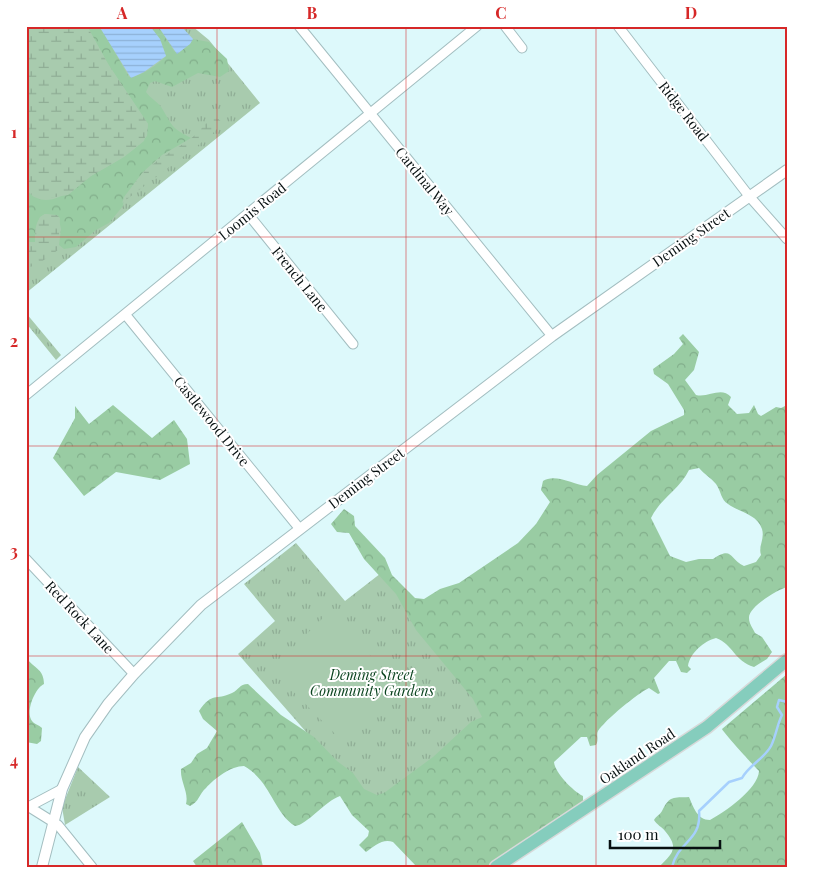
<svg xmlns="http://www.w3.org/2000/svg" width="813" height="893" viewBox="0 0 813 893" font-family="'Playfair Display',serif">
<style>
.grass{fill:url(#grass-tufts)}
.forest{fill:url(#forest-crowns);fill-rule:evenodd}
.wetland{fill:url(#wetland-marsh)}
.garden{fill:#a8cbae}
.water{fill:url(#water-rules)}
.lines{fill:none;stroke-linecap:round;stroke-linejoin:round}
.stream{stroke:#a6d0fd;stroke-width:2.5}
.minor-casing{stroke:#a3bec0;stroke-width:11}
.tertiary-casing{stroke:#a3bec0;stroke-width:12}
.primary-casing{stroke:#d7d9d9;stroke-width:15}
.minor{stroke:#fff;stroke-width:9}
.tertiary{stroke:#fff;stroke-width:10}
.primary{stroke:#85cdbd;stroke-width:12}
.grid{fill:none;stroke:#d62828;stroke-width:1;stroke-opacity:0.55}
.labels{text-anchor:middle;dominant-baseline:central;stroke-width:4;stroke-linejoin:round;paint-order:stroke}
.street-label{font-size:14px;fill:#071011;stroke:#fff}
.park-label{font-size:14px;font-style:italic;fill:#09431e;stroke:#fff}
.neatline{fill:none;stroke:#d62828;stroke-width:2}
.grid-label{font-size:16px;text-anchor:middle;font-weight:bold;fill:#d62828}
</style>
<defs>
<pattern id="grass-tufts" width="24" height="20" patternUnits="userSpaceOnUse" patternTransform="scale(1.25)"><rect width="24" height="20" fill="#a8cbae"/><path d="M3 7l-1-3M5 7V3M7 7l1-3M15 17l-1-3M17 17v-4M19 17l1-3" fill="none" stroke="#8fad95"/></pattern>
<pattern id="forest-crowns" width="20" height="18" patternUnits="userSpaceOnUse" patternTransform="scale(1.25)"><rect width="20" height="18" fill="#99cca3"/><path d="M2 6a3 3 0 1 1 6 0M12 15a3 3 0 1 1 6 0" fill="none" stroke="#82ae8b"/></pattern>
<pattern id="wetland-marsh" width="20" height="14" patternUnits="userSpaceOnUse" patternTransform="scale(1.25)"><rect width="20" height="14" fill="#a8cbae"/><path d="M1 5h8M5 5V1M11 12h8M15 12V8" fill="none" stroke="#8fad95"/></pattern>
<pattern id="water-rules" width="6" height="5" patternUnits="userSpaceOnUse" patternTransform="scale(1.25)"><rect width="6" height="5" fill="#a6d0fd"/><path d="M0 2.5h6" fill="none" stroke="#8db2d8"/></pattern>
</defs>
<rect width="100%" height="100%" fill="#ddf9fb"/>
<path class="grass" d="M26,26H192L209,40L260,103L26,293Z
M26,313L61,355L56,360L26,323Z
M296,543L345,601L385,570L578,800L424,867L238,654L275,621L244,584Z
M78,767L110,797L65,825L62,807Z"/>
<path class="forest" d="M87,26L101,28L129,77C143,76 157,65 166,56L160,39L150,26H158L174,51L179,53L193,39L209,42L227,59L229,71L220,77L198,73L172,87L155,81L150,83L146,92C151,99 159,102 163,110C173,127 172,128 191,138L162,155L143,172L124,197L123,206L109,223L96,230L76,247L64,249L59,245L61,229L58,216L45,214L40,217L35,230V242H26V189C48,217 76,184 96,173C115,162 133,153 147,136L148,124L108,64Z
M683,334L699,352L694,370L685,380L696,395C709,398 721,386 731,397L728,405L737,414L749,413L754,405L758,414L761,416L776,407L781,408L787,405V587C777,590 748,607 749,618C749,624 753,628 755,633L762,637L772,652L767,659L754,667C734,661 733,644 716,638C704,641 690,653 688,666L691,669L687,673L681,672L676,661H669L654,678L660,693L658,694L649,688C638,693 605,720 598,731C596,735 599,740 596,745L590,746L587,737H581L554,762C555,773 573,791 583,796V801L487,867H417L393,842C383,838 374,846 366,852L359,845L368,836L369,831L352,815L340,796C325,801 307,825 295,826C273,812 271,781 244,766C231,766 215,778 206,788C199,794 199,802 190,806L186,804C189,792 180,782 181,769L191,763L197,754L207,748L217,731L203,719L199,711C213,691 215,701 232,693C239,690 239,684 248,684L281,715L314,737L337,761L353,773L364,789L377,795L384,793L433,757L471,722L482,717L473,699L416,630L396,594L364,559L349,533L337,532L331,524L344,509L354,516L355,526L385,558L392,575L415,598L424,599L440,589L459,583L518,543L536,524L550,502L541,490L543,481C555,473 574,485 587,486L597,475L651,431L684,415V410L668,384L654,374L653,369L674,354L683,344L679,338ZM699,468C704,474 711,478 716,484C721,491 721,500 728,504C739,512 757,514 762,529C765,539 758,546 761,555L756,562L744,566C728,558 733,546 713,559H699L686,562L670,556L651,518C660,499 680,489 689,470Z
M113,405L152,438L174,420L187,439L190,464L160,480L116,472L84,496L53,458L75,418V406L89,424Z
M26,658C34,668 44,669 44,684C35,688 25,712 32,721C34,724 39,725 42,728L41,741L37,744L26,742Z
M787,674V867H659C672,853 680,849 665,831C662,827 657,825 654,820C656,816 660,815 662,811C670,795 673,798 689,797C693,806 697,820 710,820C725,812 758,789 759,771C753,765 723,732 722,729Z
M242,822L260,853L263,867H197L193,861Z"/>
<path class="wetland" d="M26,26H87L108,64L148,124L144,141L124,157L91,176L68,195L43,199L34,197L26,189Z
M217,118L223,123L210,136L122,203C125,195 128,194 132,187C150,160 170,155 194,136C205,127 202,122 217,118Z
M45,214L57,215L60,218L58,250L37,265L26,268V242H35C36,231 34,220 45,214Z"/>
<path class="garden" d="M328,613L397,682L340,739L271,669Z"/>
<path class="water" d="M99,26H150L160,39L166,56L144,72L131,78Z
M158,26H181L193,39L190,44L177,54Z"/>
<g class="lines">
<path class="stream" d="M672,867C678,841 702,841 699,811L729,782L742,778C749,765 764,759 771,746C776,736 777,725 782,715L777,707L779,700L787,702"/>
<defs>
<path id="minor" d="M299,26L552,336
M505,26L522,48
M618,26L749,196L787,239
M248,214L353,344
M125,314L299,528
M26,395L477,26
M26,559L134,674
M26,805L58,825L92,867
M30,806L62,789"/>
<path id="tertiary" d="M42,867L62,789L85,737L108,704L134,674L201,605L552,336L787,170"/>
<path id="primary" d="M496,867L707,727L787,660"/>
</defs>
<use href="#minor" class="minor-casing"/>
<use href="#tertiary" class="tertiary-casing"/>
<use href="#primary" class="primary-casing"/>
<use href="#minor" class="minor"/>
<use href="#tertiary" class="tertiary"/>
<use href="#primary" class="primary"/>
</g>
<path class="grid" d="M217,26V867M406,26V867M596,26V867M26,237H787M26,446H787M26,656H787"/>
<g class="labels">
<g class="street-label">
<text transform="translate(684 111) rotate(52)">Ridge Road</text>
<text transform="translate(425 181) rotate(51)">Cardinal Way</text>
<text transform="translate(252 211) rotate(-39)">Loomis Road</text>
<text transform="translate(691 237) rotate(-35)">Deming Street</text>
<text transform="translate(300 279) rotate(51)">French Lane</text>
<text transform="translate(212 421) rotate(51)">Castlewood Drive</text>
<text transform="translate(366 478) rotate(-37)">Deming Street</text>
<text transform="translate(80 617) rotate(47)">Red Rock Lane</text>
<text transform="translate(637 756) rotate(-34)">Oakland Road</text>
</g>
<g class="park-label">
<text x="372" y="674">Deming Street<tspan x="372" dy="16">Community Gardens</tspan></text>
</g>
</g>
<rect width="813" height="893" fill="none" stroke="#ffffff" stroke-width="55"/>
<path d="M610 840v8h110v-8" fill="none" stroke="#071011" stroke-width="2.5"/>
<text x="618" y="840" font-size="15" fill="#071011" stroke="#ffffff" stroke-width="4" paint-order="stroke">100 m</text>
<rect x="28" y="28" width="758" height="838" class="neatline"/>
<g class="grid-label">
<text x="122" y="19">A</text>
<text x="312" y="19">B</text>
<text x="501" y="19">C</text>
<text x="691" y="19">D</text>
<text x="14" y="138">1</text>
<text x="14" y="347">2</text>
<text x="14" y="557">3</text>
<text x="14" y="766">4</text>
</g>
</svg>
